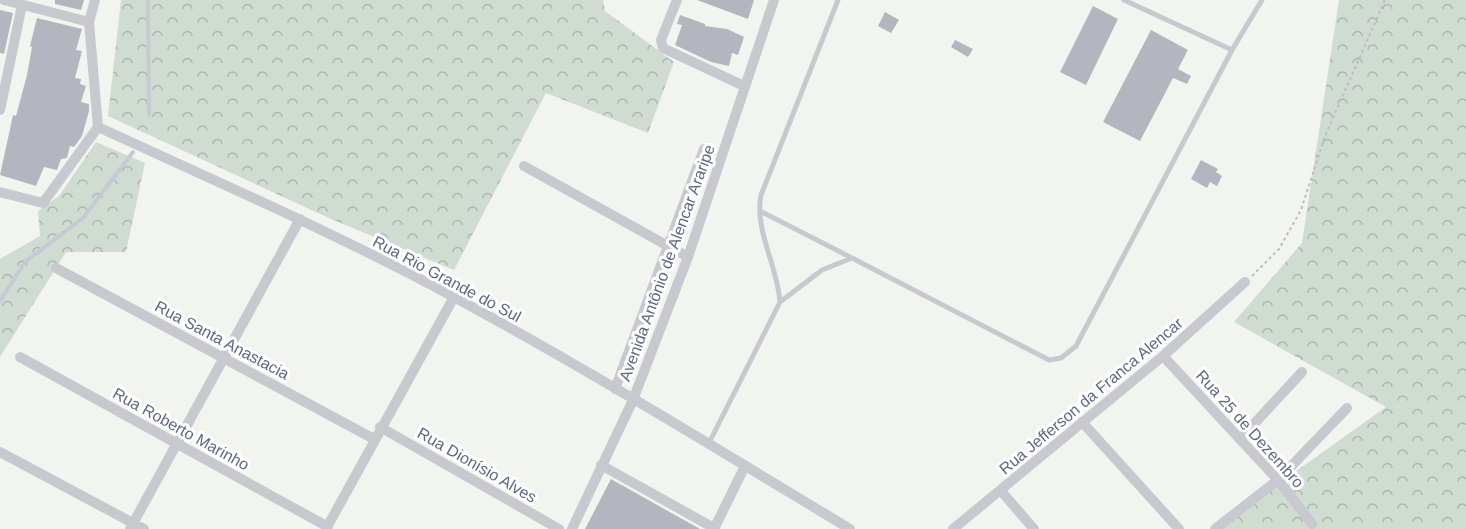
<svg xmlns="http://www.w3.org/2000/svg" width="1466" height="529" viewBox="0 0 1466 529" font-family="Helvetica,sans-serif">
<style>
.forest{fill:url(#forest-crowns)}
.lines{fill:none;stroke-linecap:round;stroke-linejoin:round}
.stream{stroke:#c6cad3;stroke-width:4}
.building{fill:#b4b6bf}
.path{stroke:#bdbdc1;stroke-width:2;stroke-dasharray:3 3;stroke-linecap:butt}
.lane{stroke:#c8c9ce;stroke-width:5}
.street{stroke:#c8c9ce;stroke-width:10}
.labels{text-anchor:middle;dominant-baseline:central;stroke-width:6;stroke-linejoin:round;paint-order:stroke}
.street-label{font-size:16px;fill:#616683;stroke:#fff}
</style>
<defs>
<pattern id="forest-crowns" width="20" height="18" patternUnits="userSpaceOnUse" patternTransform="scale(1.5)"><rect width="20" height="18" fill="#d0dbd1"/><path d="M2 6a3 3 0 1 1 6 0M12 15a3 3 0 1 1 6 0" fill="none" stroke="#acb5af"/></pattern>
</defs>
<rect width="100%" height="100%" fill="#f2f4ef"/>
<path class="forest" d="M121,0H603L605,11L674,62L648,133L546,93L454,270L331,219L108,116Z
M1339,0H1466V529H1215L1386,407L1234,322L1302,243Z
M96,142L145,163L126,252H66L0,357V259L40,236L38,211L59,196Z"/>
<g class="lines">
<path class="stream" d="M148,0L149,115
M0,301L25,262L83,218L133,152"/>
</g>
<path class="building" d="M55,0H84L81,10L55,4Z
M697,0H754L748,19Z
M1093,6L1118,19L1086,85L1060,72Z
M0,10L13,13L4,54L0,53Z
M885,12L899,20L891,33L878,26Z
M680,15L705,24V26L727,29L744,37L738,55L732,53L729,66L711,62L675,45L682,25L677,24Z
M37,18L82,29L76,50L82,51L75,78L81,79L80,84L86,86L81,102L89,104V111L82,136L74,147L70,146L67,158L61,159L57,170L44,167L36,186L0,175L13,115L16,116L27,75L32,47L30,46Z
M1151,30L1188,50L1178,69L1191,76L1187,84L1173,78L1140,141L1103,122Z
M955,40L973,49L968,57L951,47Z
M1201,160L1218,169L1216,172L1222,176L1217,186L1210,182L1207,188L1191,179Z
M611,479L700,529H585Z"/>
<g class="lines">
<path class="path" d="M1252,276L1279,249L1301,210L1325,136L1385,0"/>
<path class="lane" d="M1124,0L1232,50
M760,211L852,258
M780,302L822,270L852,258L1049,360L1061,358L1076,346L1232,50L1262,0
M709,443L780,302C778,267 754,230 761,195L838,0"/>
<path class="street" d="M4,0L89,22
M95,0L89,22L98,127
M677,0L661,40L663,48L744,86
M0,110L22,5
M98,127C218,182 339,235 454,297C589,370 719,450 850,529
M524,166L688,257
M0,192L43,203L98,127
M56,268L374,439
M1163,356L1278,480L1312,524
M20,357L328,527
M615,389L704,149
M1082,422L1179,529
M380,427L559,529
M1240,439L1302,372
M0,452L144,529
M601,465L714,528
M1001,491L1034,529
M130,529L300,219
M326,529L454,297
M572,529L633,400L688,257L774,0
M714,529L745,466
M953,529L1163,356L1245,282
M1215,529L1278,480L1347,408"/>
</g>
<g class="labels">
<g class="street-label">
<text transform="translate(667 263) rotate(-70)">Avenida Antônio de Alencar Araripe</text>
<text transform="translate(447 279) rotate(28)">Rua Rio Grande do Sul</text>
<text transform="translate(222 340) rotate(28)">Rua Santa Anastacia</text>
<text transform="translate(1091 396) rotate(-40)">Rua Jefferson da Franca Alencar</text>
<text transform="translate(181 429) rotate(29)">Rua Roberto Marinho</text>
<text transform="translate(1250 429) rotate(48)">Rua 25 de Dezembro</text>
<text transform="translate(477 465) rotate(30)">Rua Dionísio Alves</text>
</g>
</g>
</svg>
